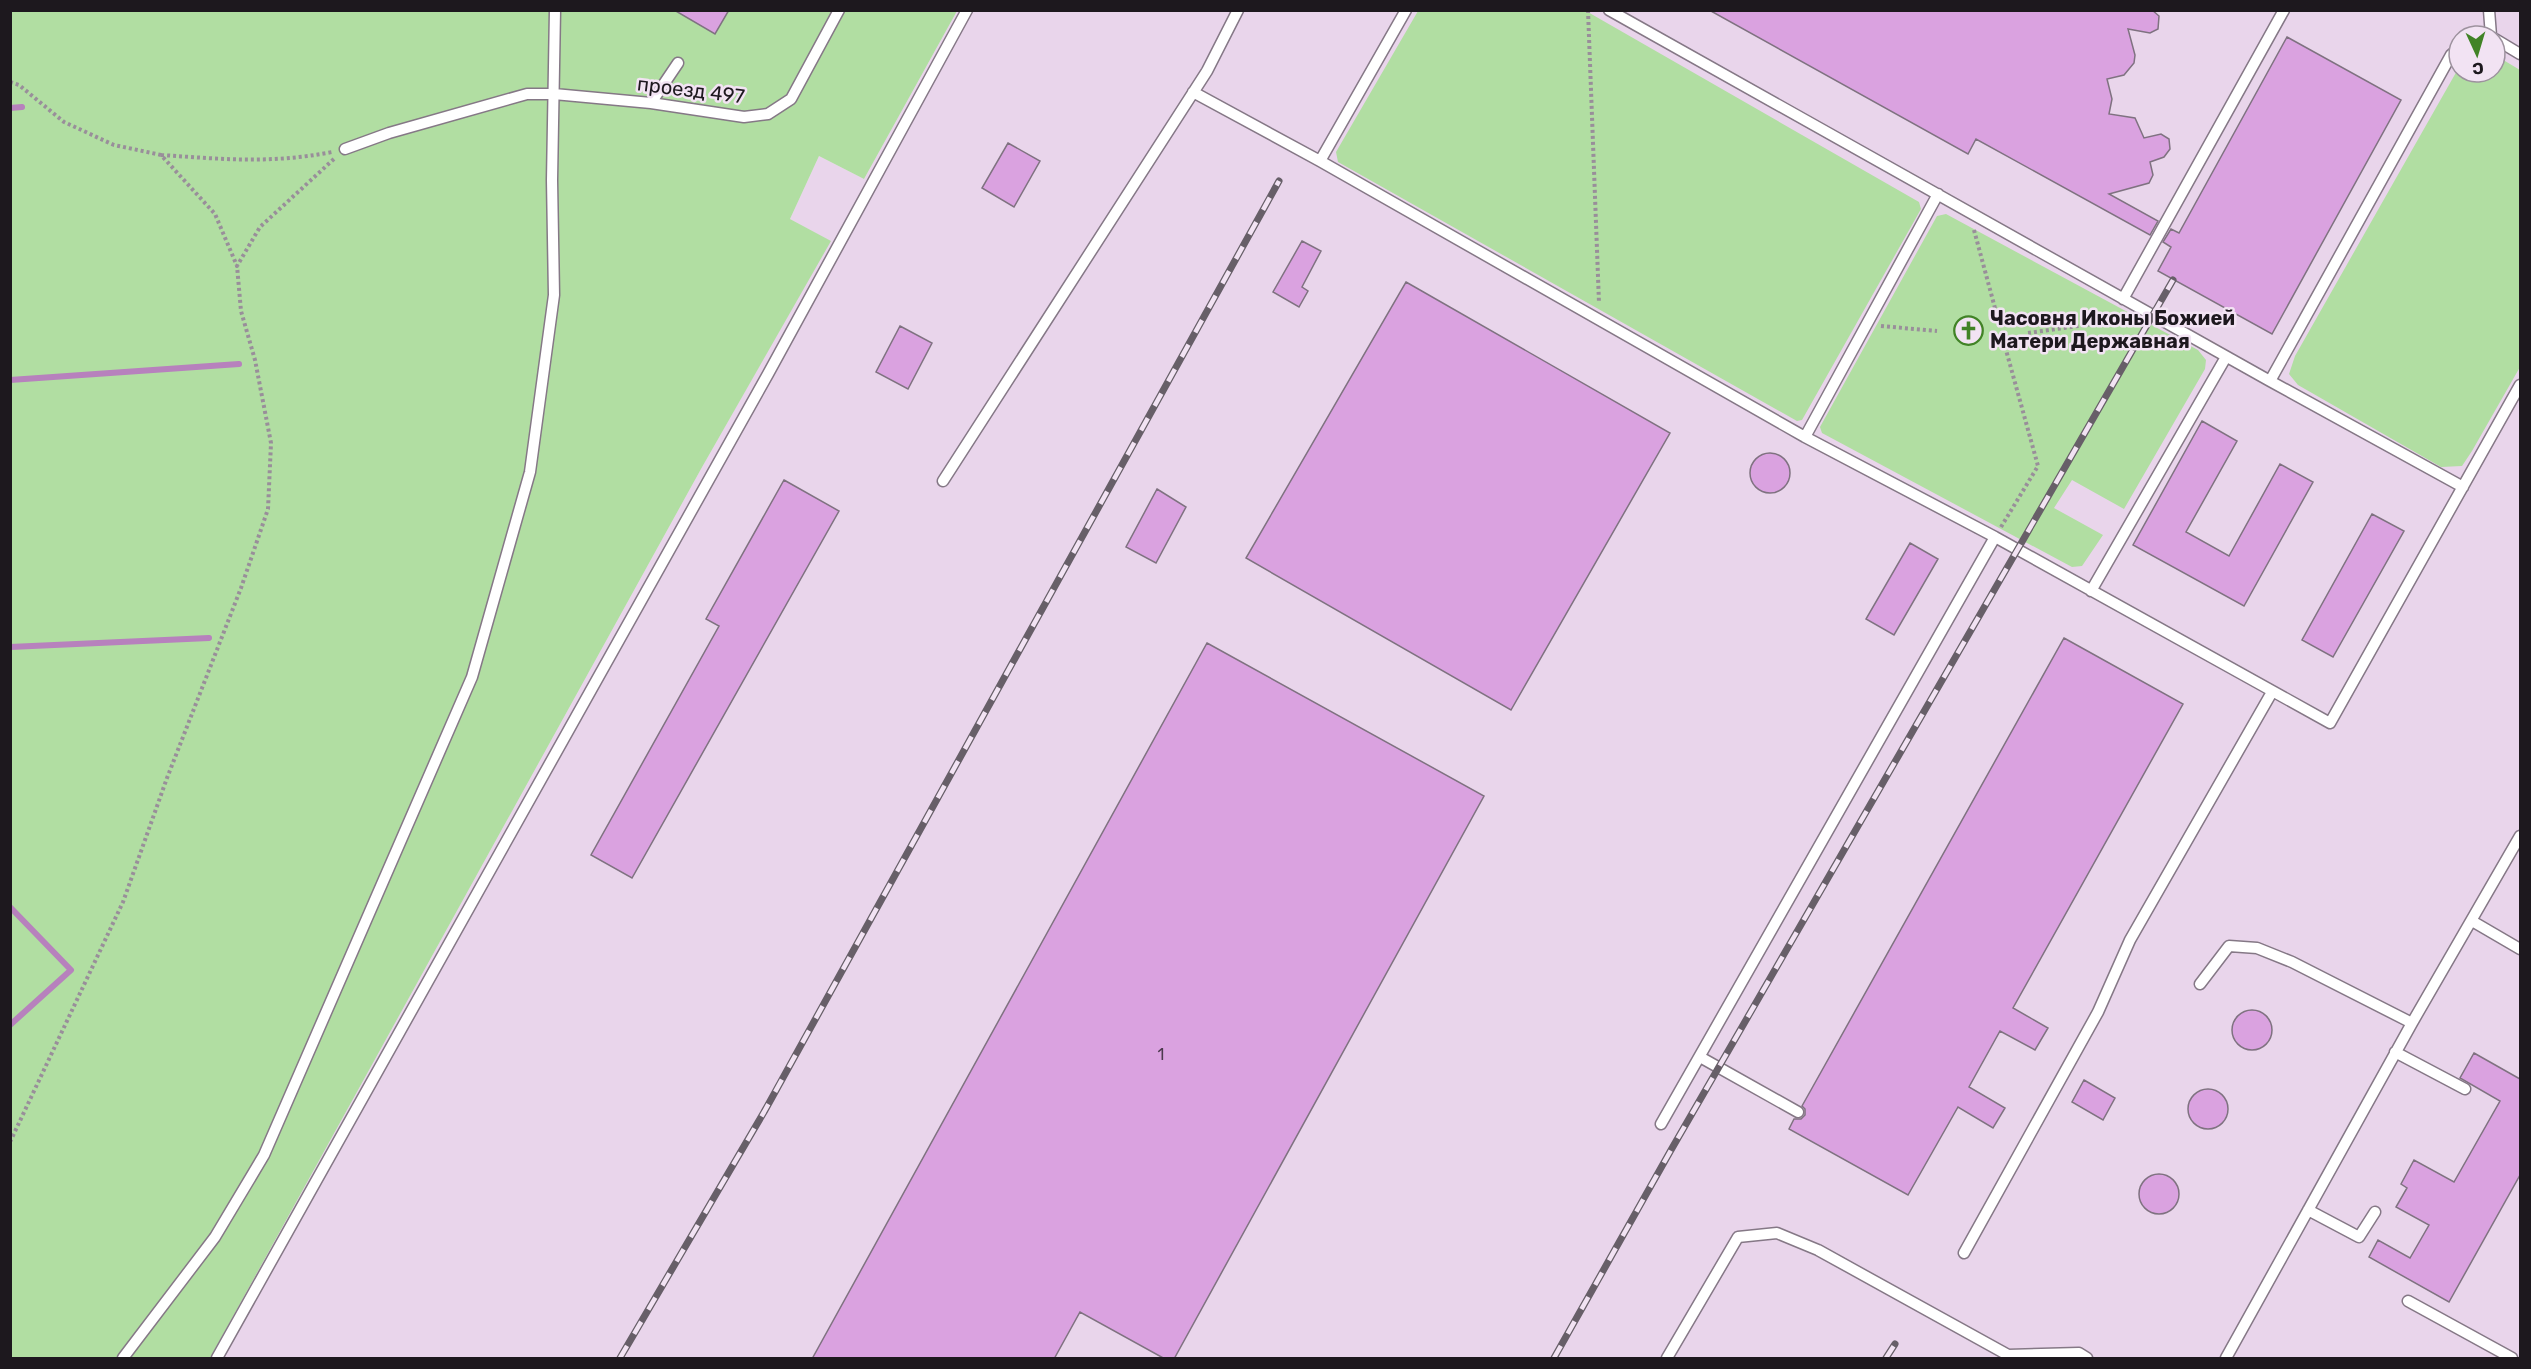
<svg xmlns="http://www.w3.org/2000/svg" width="2531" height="1369" viewBox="0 0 2531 1369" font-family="Rubik,sans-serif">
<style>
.built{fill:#e9d5eb;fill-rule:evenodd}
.green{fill:#b1dea2}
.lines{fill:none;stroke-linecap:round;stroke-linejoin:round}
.stream{stroke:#b781bd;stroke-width:6}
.building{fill:#daa2e0;stroke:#7f7280;stroke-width:1.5}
.service-casing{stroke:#857886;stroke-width:13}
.path{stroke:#998e9a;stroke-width:4;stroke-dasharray:3 3;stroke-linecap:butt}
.service{stroke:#fff;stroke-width:10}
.rail-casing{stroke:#675f68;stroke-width:7}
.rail{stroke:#f2e3f3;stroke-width:4.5;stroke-dasharray:14;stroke-linecap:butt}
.labels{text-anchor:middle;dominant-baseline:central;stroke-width:5;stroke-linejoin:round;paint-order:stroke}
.number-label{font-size:16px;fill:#4c3a4e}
.street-label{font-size:20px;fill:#1d181e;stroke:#f2e3f3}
.poi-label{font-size:20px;font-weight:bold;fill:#1d181e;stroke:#f2e3f3;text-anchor:start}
</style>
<rect width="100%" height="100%" fill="#f2e3f3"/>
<path class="built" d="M957,11H2520V1358H210L701,469L830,241L790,219L819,156L864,179ZM2459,36H2495V72H2459Z"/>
<path class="green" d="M10,11H957L864,179L819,156L790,219L831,241L701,469L210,1358H11Z
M1418,11H1586L1919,202L1921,209L1802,420L1797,421L1338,162L1336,152Z
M2495,55L2520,70V367L2472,451L2462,466L2441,467L2298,385L2289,374L2295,356L2458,69L2459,68V72H2495Z
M1946,214L2198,350L2206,360L2205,369L2124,509L2072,480L2054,508L2103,535L2082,566L2072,567L1822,433L1820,427L1937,216Z"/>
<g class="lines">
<path class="stream" d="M10,108L22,107
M10,380L239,364
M10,647L209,638
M10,907L71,970L10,1025"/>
</g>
<path class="building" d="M674,10H729L715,34Z
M1709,10H2152L2159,16L2158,29L2150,33L2128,29L2135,55L2134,63L2124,75L2107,79L2112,99L2109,114L2135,118L2144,138L2161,134L2169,139L2170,149L2164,157L2150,162L2153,175L2149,183L2109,194L2158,221L2150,235L1976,139L1968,154Z
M2287,37L2401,100L2272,334L2158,271L2171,247L2163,242L2171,229L2179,233Z
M1008,143L1040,161L1014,207L982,188Z
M1302,241L1321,251L1302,287L1308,291L1299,307L1273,292Z
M1406,282L1670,433L1511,710L1246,558Z
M1958 330a11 11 0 1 1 22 0a11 11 0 1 1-22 0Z
M900,326L932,343L908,389L876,372Z
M2202,421L2237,441L2186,532L2229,556L2280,464L2313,482L2244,606L2133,545Z
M1750 473a20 20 0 1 1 40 0a20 20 0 1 1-40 0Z
M784,480L839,511L632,878L591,855L719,626L706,619Z
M1157,489L1186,507L1156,563L1126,547Z
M2372,514L2404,531L2333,657L2302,640Z
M1910,543L1938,559L1894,635L1866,619Z
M2064,638L2183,704L2013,1008L2048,1028L2035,1050L2000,1031L1969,1087L2005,1108L1993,1128L1958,1107L1908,1195L1789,1129L1794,1119H1801L1805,1115V1109L1802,1106Z
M1207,643L1484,796L1174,1359H1165L1080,1312L1054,1359H812Z
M2232 1030a20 20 0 1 1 40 0a20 20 0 1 1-40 0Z
M2474,1053L2520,1079V1175L2449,1302L2369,1257L2378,1240L2410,1258L2429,1225L2396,1207L2407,1188L2401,1184L2414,1160L2454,1182L2500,1101L2460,1078Z
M2084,1080L2115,1098L2103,1120L2072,1102Z
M2188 1109a20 20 0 1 1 40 0a20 20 0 1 1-40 0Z
M2139 1194a20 20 0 1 1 40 0a20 20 0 1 1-40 0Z"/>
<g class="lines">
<defs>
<path id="service" d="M1609,10L2270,381L2463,487
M2489,10L2491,36
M2495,39L2520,54
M1193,92L1320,161L1805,437L1995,537L2330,723L2520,385
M651,103L678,63
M345,149L389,133L527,94H554L651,103L744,117L768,114L791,99L839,10
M1320,161L1406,10
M2123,299L2284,10
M2270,381L2451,55L2459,48
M1805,437L1938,194
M943,481L1207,71L1238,10
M2091,591L2226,357
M2472,921L2520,949
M2200,984L2229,946L2257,948L2292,962L2412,1023
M2395,1052L2465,1089
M1700,1057L1798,1112
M1661,1124L1995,537
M2308,1210L2359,1237L2375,1212
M1964,1253L2098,1012L2130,940L2272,692
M2408,1301L2512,1358
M123,1358L215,1237L264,1155L472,677L530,472L554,295L552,180L555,10
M217,1358L768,374L967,10
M1667,1358L1738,1237L1777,1233L1818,1250L2008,1355L2079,1353L2087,1358
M2226,1358L2412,1023L2520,836"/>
</defs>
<use href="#service" class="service-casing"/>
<path class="path" d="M1588,10L1599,303
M10,82L19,85L64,122L114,145L161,155L215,214L237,266L260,227L335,158
M161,155C222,159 271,164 332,152
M1974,230L1999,323
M1881,326L1937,331
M2028,333L2128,319
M2001,527L2038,466L2006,350
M10,1142L123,902L167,778L241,588L268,509L271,443L255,360L241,311L237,266"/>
<use href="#service" class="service"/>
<defs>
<path id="rail" d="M620,1358L764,1112L1279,181
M1554,1358L1671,1150L2173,280
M1886,1358L1895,1344"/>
</defs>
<use href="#rail" class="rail-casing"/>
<use href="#rail" class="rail"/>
</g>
<defs>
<symbol id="church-ring" viewBox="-11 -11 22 22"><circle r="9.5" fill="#f2e3f3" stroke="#418326" stroke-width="1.5"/><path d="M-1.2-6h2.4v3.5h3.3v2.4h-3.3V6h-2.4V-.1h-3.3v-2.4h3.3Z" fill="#418326"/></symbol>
</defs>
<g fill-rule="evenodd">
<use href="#church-ring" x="1952" y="314" width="33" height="33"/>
</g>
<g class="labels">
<g class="number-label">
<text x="1161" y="1054">1</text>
</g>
<g class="street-label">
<text transform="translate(691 90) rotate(7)">проезд 497</text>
</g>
<g class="poi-label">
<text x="1990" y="318">Часовня Иконы Божией<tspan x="1990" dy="23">Матери Державная</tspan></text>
</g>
</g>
<rect width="2531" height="1369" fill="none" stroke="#1d181e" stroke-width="24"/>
<g transform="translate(2477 54) rotate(176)"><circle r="28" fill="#f2e3f3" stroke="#9d929e" stroke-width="1.5"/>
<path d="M0-4.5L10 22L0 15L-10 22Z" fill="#418326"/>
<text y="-9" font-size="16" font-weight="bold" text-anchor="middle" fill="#1d181e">С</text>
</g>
</svg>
